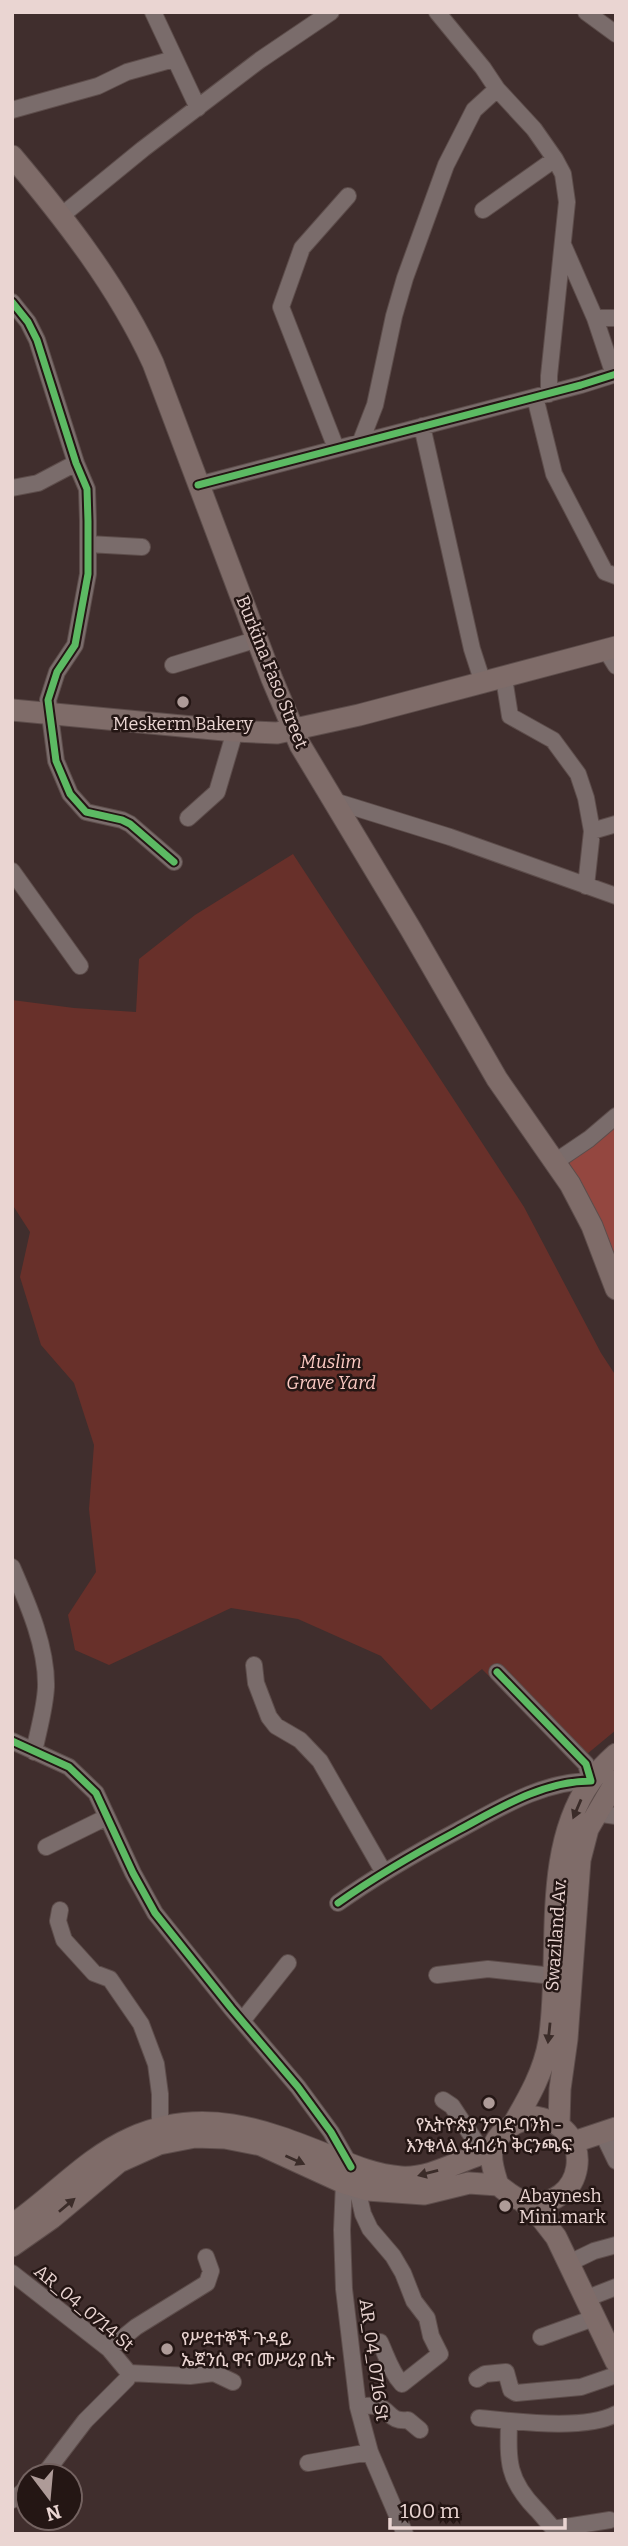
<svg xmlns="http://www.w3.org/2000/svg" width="628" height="2546" viewBox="0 0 628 2546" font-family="Bitter,'Noto Sans Ethiopic',serif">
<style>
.green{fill:#68302a}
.forest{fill:#944740}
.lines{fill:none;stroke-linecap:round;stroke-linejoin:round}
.minor-casing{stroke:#5d4d4b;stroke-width:18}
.major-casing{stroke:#5d4d4b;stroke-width:23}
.minor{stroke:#7a6c6b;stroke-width:16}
.major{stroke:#7f6c69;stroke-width:21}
.cycleway-casing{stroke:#241614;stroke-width:11}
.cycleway{stroke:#5cba63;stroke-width:7}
.oneway{fill:#3b2c29}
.poi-dot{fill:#ae9b98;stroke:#241614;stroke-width:2.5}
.labels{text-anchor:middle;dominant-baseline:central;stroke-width:5;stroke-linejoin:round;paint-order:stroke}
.street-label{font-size:18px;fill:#ead5d2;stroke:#241614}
.poi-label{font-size:18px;fill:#ead5d2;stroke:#241614}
.park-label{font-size:18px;font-style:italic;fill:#fccac3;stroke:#241614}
</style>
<rect width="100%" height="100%" fill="#402e2d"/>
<path class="green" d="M293,854L524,1207L601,1353L616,1376V1730L575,1764L482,1669L431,1710L381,1656L298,1619L231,1608L109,1665L75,1650L68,1615L96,1572L89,1509L94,1445L74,1383L41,1345L20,1277L30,1232L12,1204V1000L74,1008L136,1012L139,959L195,915Z"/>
<path class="forest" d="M616,1122V1262L564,1152Z"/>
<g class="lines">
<defs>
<path id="minor" d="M153,12L198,108
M437,12L483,68L497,89L534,129L555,159L563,174L567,202L549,376V394
M586,12L616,34
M12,110L98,86L127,72L174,59
M483,210L555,159
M61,216L143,149L260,60L331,12
M564,247L595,318L614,375
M12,302L28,322L37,340L76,463L87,489L88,521V574L75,645L57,672L48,700L56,761L70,794L86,812L122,820L130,824L174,862
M595,318H616
M535,397L554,474L605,572L616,576
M422,426L472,649L483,683
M361,441L375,405L394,316L405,278L446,165L474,110L497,89
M336,448L281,307L302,248L348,196
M198,485L581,385L616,374
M12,488L38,483L76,463
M88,544L142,547
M606,650L616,666
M173,665L258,639
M504,678L510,716L553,740L578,774L586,798L592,831L586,886
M334,801L450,837L616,896
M188,818L217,792L235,731
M592,831L616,824
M12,871L80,966
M555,1162L589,1139L616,1116
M12,1567C28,1604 47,1647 46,1687C45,1709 38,1731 34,1752
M254,1665L256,1683L269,1717L276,1726L300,1740L320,1761L383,1871
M12,1741L69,1767L96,1793L133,1873L155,1913L231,2008L298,2087L331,2132L351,2167
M595,1813L616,1816
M46,1847L107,1817
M338,1903C376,1876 416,1853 457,1831C498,1809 542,1781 591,1781L586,1764L497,1672
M60,1910L58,1921L64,1940L94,1973L110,1979L141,2024L156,2064L160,2094V2128
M437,1975L488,1969L553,1976
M242,2021L288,1963
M443,2100L452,2106L483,2153
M602,2132L616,2161
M344,2183L342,2230L344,2289L358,2407L370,2452L405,2534
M357,2188L363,2214L370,2229L393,2256L403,2273L414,2301L427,2318L431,2336L440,2354L402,2384C391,2372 387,2357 380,2342
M567,2264L594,2251L616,2245
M12,2273L109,2349L129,2373L127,2379L85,2421L43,2476
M585,2299L616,2287
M541,2337L594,2318
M109,2349L136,2327L207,2283L211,2271L206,2257
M129,2373L190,2376L214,2373L233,2382
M477,2379L485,2374L506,2372L511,2390L516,2393L581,2387L616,2375
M358,2407C394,2400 383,2423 408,2420L420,2430
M479,2418C514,2421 584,2431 616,2414
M509,2421C508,2461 507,2479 536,2509C544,2517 550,2526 559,2534
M308,2463L370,2452
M12,2500L28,2488
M553,2529L610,2520"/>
<path id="major" d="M12,156C66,220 118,287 153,363L272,679L300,745L410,928L497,1079L570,1184L592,1226L616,1289
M12,710L235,731L277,733L359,715L616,647
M536,2117C600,2128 584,2212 526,2202C516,2200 506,2191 498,2185C495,2175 490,2161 492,2151C497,2130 518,2120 536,2117Z
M514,2123C529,2097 544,2071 549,2041C562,1959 540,1852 591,1781C598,1771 607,1762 616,1754
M559,2124L560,2089L567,2039L580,1860L588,1829L616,1781
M574,2142L616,2128
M523,2202L542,2219L556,2237L616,2362
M12,2225C53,2197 86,2158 131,2138C202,2106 263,2129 330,2156C354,2166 375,2175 401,2177C433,2179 462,2158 492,2151
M12,2246L52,2218L119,2162L159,2144L195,2137L225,2138L261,2145L344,2183L367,2190L424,2194L469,2183L498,2185"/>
</defs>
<use href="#minor" class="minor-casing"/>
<use href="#major" class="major-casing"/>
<use href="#minor" class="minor"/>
<use href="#major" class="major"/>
<defs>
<path id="cycleway" d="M12,302L28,322L37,340L76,463L87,489L88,521V574L75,645L57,672L48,700L56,761L70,794L86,812L122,820L130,824L174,862
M198,485L581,385L616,374
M12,1741L69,1767L96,1793L133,1873L155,1913L231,2008L298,2087L331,2132L351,2167
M338,1903C376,1876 416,1853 457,1831C498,1809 542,1781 591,1781L586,1764L497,1672"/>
</defs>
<use href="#cycleway" class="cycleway-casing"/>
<use href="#cycleway" class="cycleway"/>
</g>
<defs><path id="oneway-solid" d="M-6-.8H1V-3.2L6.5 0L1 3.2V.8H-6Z" transform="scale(1.75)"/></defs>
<g class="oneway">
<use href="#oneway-solid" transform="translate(577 1809) rotate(113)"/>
<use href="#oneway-solid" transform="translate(549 2033) rotate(96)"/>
<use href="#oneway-solid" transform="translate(295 2160) rotate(24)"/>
<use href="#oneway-solid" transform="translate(428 2173) rotate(165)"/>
<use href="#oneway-solid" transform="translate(67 2205) rotate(-40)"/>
</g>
<g class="poi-dot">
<circle cx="183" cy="702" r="7"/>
<circle cx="489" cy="2103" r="7"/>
<circle cx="505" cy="2206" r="7"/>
<circle cx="167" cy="2349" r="7"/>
</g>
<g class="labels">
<g class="street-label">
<text transform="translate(272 672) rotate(68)">Burkina Faso Street</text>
<text transform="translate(556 1935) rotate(-86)">Swaziland Av.</text>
<text transform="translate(84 2308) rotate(40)">AR_04_0714 St</text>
<text transform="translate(374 2360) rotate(82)">AR_04_0716 St</text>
</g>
<g class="poi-label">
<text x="183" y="724">Meskerm Bakery</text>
<text x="489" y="2125">የኢትዮጵያ ንግድ ባንክ -<tspan x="489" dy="21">እንቁላል ፋብሪካ ቅርንጫፍ</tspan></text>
<text x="519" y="2196" text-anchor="start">Abaynesh<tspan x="519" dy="21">Mini.mark</tspan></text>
<text x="181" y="2339" text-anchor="start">የሥደተኞች ጉዳይ<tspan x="181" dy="21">ኤጀንሲ ዋና መሥሪያ ቤት</tspan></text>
</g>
<g class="park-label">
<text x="331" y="1362">Muslim<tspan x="331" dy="21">Grave Yard</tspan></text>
</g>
</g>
<rect width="628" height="2546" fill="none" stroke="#ead5d2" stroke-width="28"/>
<g transform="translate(49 2497) rotate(164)"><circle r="33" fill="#241614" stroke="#736260" stroke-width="2"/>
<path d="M0-5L12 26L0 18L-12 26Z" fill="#ae9b98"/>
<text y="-10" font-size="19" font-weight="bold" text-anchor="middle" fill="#ead5d2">N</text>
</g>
<path d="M390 2518v10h175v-10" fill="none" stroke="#ead5d2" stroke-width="3.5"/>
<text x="400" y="2518" font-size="21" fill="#ead5d2" stroke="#241614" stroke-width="5" paint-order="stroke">100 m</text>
</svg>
